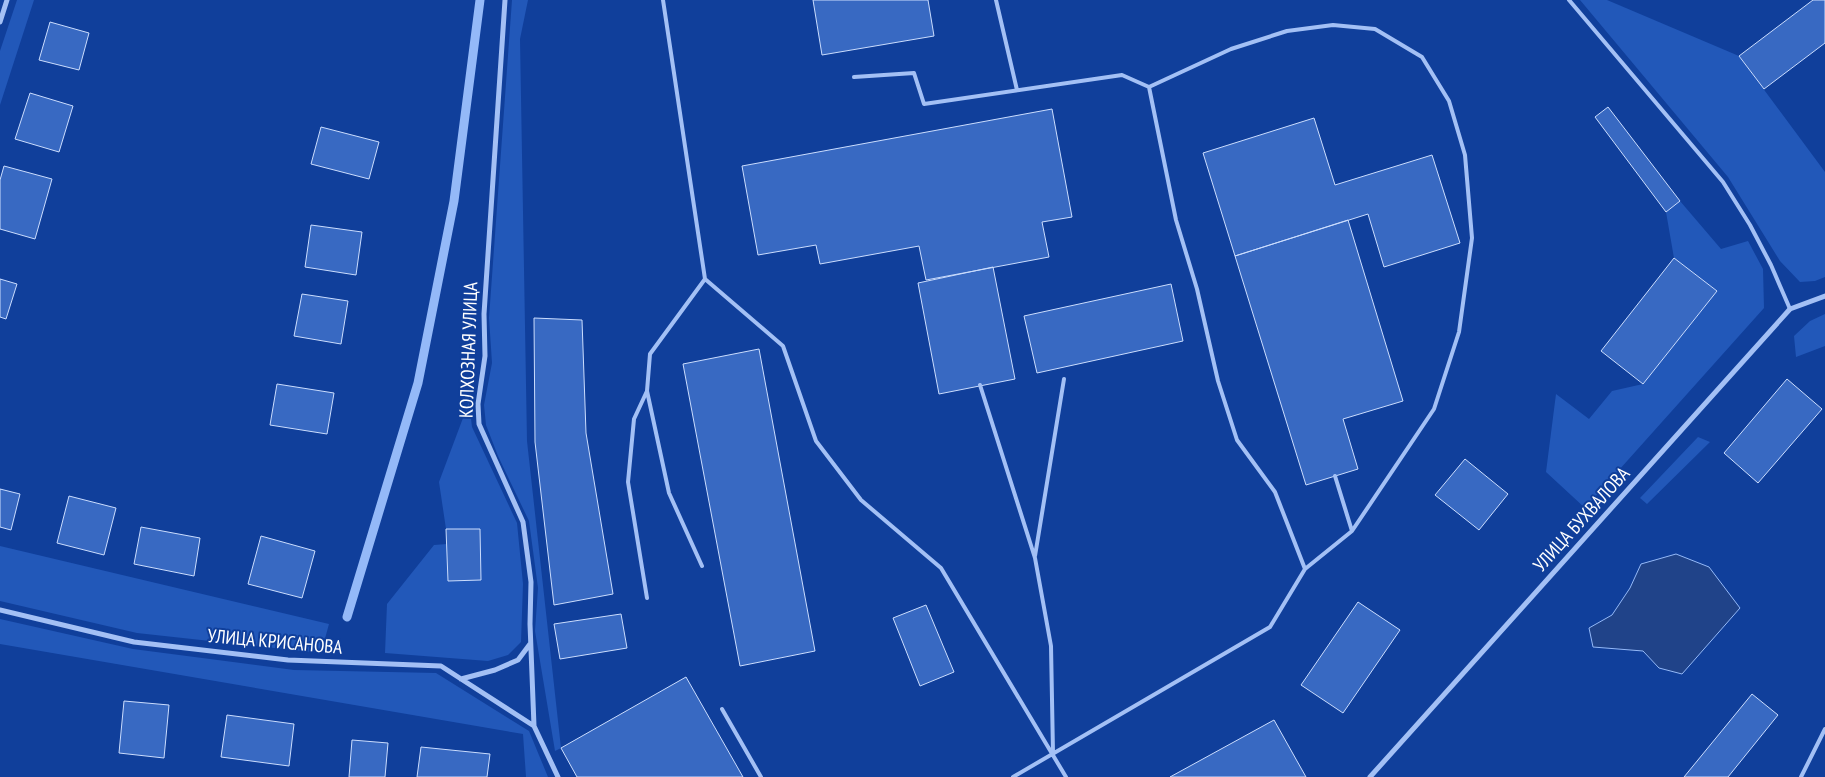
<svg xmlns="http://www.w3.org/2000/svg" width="1825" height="777" viewBox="0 0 1825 777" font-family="'PT Sans Narrow',sans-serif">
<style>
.green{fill:#2258b9}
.water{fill:#204389;stroke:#94b9f8}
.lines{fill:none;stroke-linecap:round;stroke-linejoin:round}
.stream{stroke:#94b9f8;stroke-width:9}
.building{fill:#3869c2;stroke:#cbddfe}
.service{stroke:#a3c0f5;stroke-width:4}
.minor{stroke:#a3c0f5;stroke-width:5}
.labels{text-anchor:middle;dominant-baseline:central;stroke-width:4;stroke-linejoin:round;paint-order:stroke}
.street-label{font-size:19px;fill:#fff;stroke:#103f9b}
</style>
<rect width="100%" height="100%" fill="#103f9b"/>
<path class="green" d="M17,0H34L0,105V51Z
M512,0H528L520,39L527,441L561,748L555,751L535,631L538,588L529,521L498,456L486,425L484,405L492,363L489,318Z
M1580,0H1607L1739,56L1825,172V277L1815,281L1800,282L1780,261L1728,177Z
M1680,201L1721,249L1748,241L1763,269L1764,308L1585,508L1546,472L1556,394L1589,419L1612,391L1643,384L1717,291L1674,258L1666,212Z
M1825,314V346L1796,357L1794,336L1810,321Z
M469,402L472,427L517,523L523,584L521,642L508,655L488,661L385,653L387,604L434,545L447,544L448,580L481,579L480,529H446L439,482Z
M1698,437L1710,442L1647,504L1640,498Z
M0,546L329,624L321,653L137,633L0,601Z
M0,619L133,649L294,670L436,673L529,731L548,777H526L523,734L0,644Z"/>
<path class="water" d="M1676,554L1709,567L1740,608L1682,674L1659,668L1643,651L1593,647L1589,628L1612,615L1630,588L1641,564Z"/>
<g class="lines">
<path class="stream" d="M347,617L418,383L454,201L480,0"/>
</g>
<path class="building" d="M813,0H928L934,36L822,55Z
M1813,0H1825V43L1764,89L1739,56Z
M50,22L89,33L79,70L39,60Z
M30,93L73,106L59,152L15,139Z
M1608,107L1680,201L1666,212L1595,117Z
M1052,109L1072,217L1042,222L1049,257L926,280L919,246L820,264L816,245L758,255L742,166Z
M1314,118L1335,185L1432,155L1460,243L1384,267L1368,214L1235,256L1203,153Z
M321,127L379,142L369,179L311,164Z
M4,166L52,179L35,239L0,229V180Z
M1348,220L1403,401L1343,419L1358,469L1306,485L1235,256Z
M311,225L362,232L356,275L305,267Z
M1674,258L1717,291L1643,384L1601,351Z
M993,267L1015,379L939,394L918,283Z
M0,279L17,284L6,319L0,317Z
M1171,284L1183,341L1037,373L1024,316Z
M302,294L348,301L341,344L294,336Z
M534,318L582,320L586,433L613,594L554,605L535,442Z
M759,349L815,651L740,666L683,364Z
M1787,379L1822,409L1758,483L1724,453Z
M277,384L334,393L327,434L270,425Z
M1465,459L1508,494L1479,530L1435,495Z
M0,489L20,494L11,530L0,527Z
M69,496L116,508L104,555L57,543Z
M141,527L200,538L194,576L134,564Z
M446,529H480L481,580L448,581Z
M261,536L315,551L302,598L248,584Z
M1358,602L1400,630L1343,713L1301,685Z
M926,605L954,672L920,686L893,618Z
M621,614L627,648L560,659L554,624Z
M686,677L743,777H577L561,748Z
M1752,694L1778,715L1728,777H1684Z
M124,701L169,705L164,758L119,753Z
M227,715L294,724L289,766L221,757Z
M1274,720L1306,777H1170Z
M352,740L388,743L385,777H349Z
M421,747L490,754L487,777H417Z"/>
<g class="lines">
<path class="service" d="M663,0L705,279L783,346L816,441L861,500L941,568L1066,777
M996,0L1017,90
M1569,0L1723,182L1750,225L1771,265L1790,309
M854,77L914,73L924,104L1122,75L1149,87L1176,220L1197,289L1218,381L1237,440L1275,492L1305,569
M1149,87L1231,49L1287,31L1333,25L1375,29L1422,57L1449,101L1465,155L1472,238L1459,332L1434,409L1352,531
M980,385L1035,558L1051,646L1053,753
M1035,556L1064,379
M702,566L669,493L647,391L650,354L705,279
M647,598L628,482L634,419L647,391
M722,709L761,777
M1013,777L1270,627L1305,569L1352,531L1335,476
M1801,777L1825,729"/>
<path class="minor" d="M505,0L484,314L485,356L478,404L479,424L523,522L531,582L530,624L534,726L558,777
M0,22L7,0
M0,610L134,642L288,660L441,666L534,726
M461,679L495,670L518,660L530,644
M1370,777L1790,309L1825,296"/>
</g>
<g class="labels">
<g class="street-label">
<text transform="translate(468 350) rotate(-88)">КОЛХОЗНАЯ УЛИЦА</text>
<text transform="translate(1581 519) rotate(-48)">УЛИЦА БУХВАЛОВА</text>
<text transform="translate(275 641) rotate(5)">УЛИЦА КРИСАНОВА</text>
</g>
</g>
</svg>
